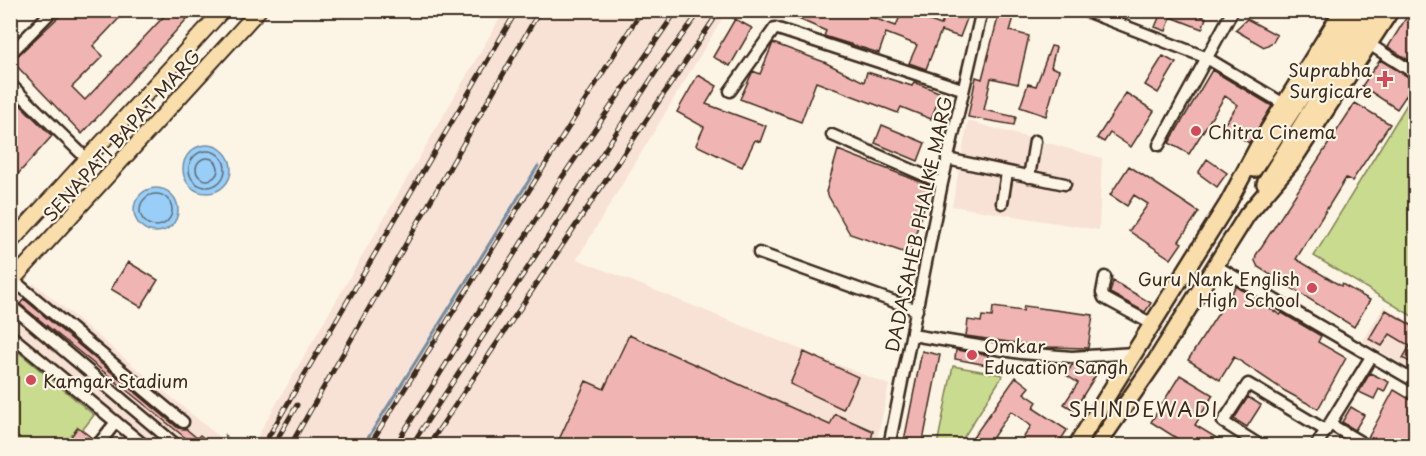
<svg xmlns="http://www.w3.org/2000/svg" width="1426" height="456" viewBox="0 0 1426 456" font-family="'Playpen Sans',sans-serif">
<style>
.built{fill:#f8e2d6}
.green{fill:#c8db8f;stroke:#828256;stroke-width:1.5}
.water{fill:#98cef7;stroke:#738ca0;stroke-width:1.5}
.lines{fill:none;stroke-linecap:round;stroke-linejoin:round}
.shore{stroke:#606c75;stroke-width:1.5}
.stream{stroke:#738ca0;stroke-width:3}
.building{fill:#f0b5b2;stroke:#3b2a1e;stroke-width:1.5}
.minor-casing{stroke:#3b2a1e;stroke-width:15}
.major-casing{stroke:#3b2a1e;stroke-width:18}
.highway-casing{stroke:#3b2a1e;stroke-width:20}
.path{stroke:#3b2a1e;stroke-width:1.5;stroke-dasharray:4.5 4.5;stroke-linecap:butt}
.minor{stroke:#fcf5e5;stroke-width:10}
.major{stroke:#f9deab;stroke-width:14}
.highway{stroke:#f9deab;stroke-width:15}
.rail-casing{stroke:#3b2a1e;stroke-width:5}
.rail{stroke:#fcf5e5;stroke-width:3;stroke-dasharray:9;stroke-linecap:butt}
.poi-dot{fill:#d1495b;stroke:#fcf5e5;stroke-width:2}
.labels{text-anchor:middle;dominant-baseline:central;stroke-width:4.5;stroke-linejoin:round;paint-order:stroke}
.poi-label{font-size:18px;fill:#3b2a1e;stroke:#fcf5e5;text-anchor:start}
.street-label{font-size:18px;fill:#3b2a1e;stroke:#fcf5e5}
.neighbourhood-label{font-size:20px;letter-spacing:1.5px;fill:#3b2a1e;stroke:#fcf5e5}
</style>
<rect width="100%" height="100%" fill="#fcf5e5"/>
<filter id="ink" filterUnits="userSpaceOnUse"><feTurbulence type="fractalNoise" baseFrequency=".0167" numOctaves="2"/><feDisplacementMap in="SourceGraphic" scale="12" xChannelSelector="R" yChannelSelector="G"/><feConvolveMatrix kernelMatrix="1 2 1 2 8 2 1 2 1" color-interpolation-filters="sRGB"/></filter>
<g filter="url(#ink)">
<path class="built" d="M504,11H727L577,259L889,385L876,445L252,446Z
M968,121L1102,158L1099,230L952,206Z
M34,283L229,445H132L11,345L10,309Z
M1384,306L1415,325V372L1363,341Z"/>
<path class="green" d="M1415,91V318L1314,256Z
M10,345L94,415L71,445H11Z
M953,366L1003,375L959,445H937Z"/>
<path class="water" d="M183 169a24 24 0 1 1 48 0a24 24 0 1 1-48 0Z
M134 210a22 22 0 1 1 44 0a22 22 0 1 1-44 0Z"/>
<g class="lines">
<path class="shore" d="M189 169a18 18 0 1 1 36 0a18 18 0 1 1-36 0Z
M196 169a11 11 0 1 1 22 0a11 11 0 1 1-22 0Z
M140 210a16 16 0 1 1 32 0a16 16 0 1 1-32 0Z"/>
<path class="stream" d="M363,446L538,166"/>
</g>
<path class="building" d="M66,10H127L93,46L103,56L72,87L85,100L170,10H195L82,134L12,61Z
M778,10H870L868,16L896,26L902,11L941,25L947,10L968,16L960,37L941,31L926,69L909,63L917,45L886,33L879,53L824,36L826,31Z
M1000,10H1016L1010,31L1029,36L1018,84L991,78L984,110L1016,117L1014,125L968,117L976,77L982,79Z
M1155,10H1188L1206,18L1202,29L1171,17L1166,31L1155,27L1161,13Z
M1411,10H1416V65L1388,47Z
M735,19L752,28L730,66L713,57Z
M1247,19L1277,35L1273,42L1264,47L1235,30Z
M773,43L824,62L864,82L867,72L912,86L914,82L941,93L931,119L901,107L898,113L816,82L801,122L740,99L753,71L760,74Z
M1051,46L1056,47L1051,67L1059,70L1046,116L1020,107L1028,84L1036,86Z
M1163,56L1176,63L1158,93L1145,85Z
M1380,60L1416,81L1397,109L1362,86Z
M1212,70L1272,106L1249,143L1223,126L1238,105L1225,96L1189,154L1169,143Z
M698,75L717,86L706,104L766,126L760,142L755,140L742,167L696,145L704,127L677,112Z
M1126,93L1154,111L1131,147L1110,133L1104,142L1097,138Z
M10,95L52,136L10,183Z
M1355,103L1390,124L1352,181L1346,178L1296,259L1341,286L1342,284L1370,300L1354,327L1258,267L1255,261L1256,255Z
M882,125L925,143L918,161L875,143Z
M838,150L931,186L909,254L850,234L826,192Z
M1207,159L1227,173L1217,187L1198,173Z
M1129,166L1199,212L1179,241L1182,243L1171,259L1129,231L1148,204L1134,195L1127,206L1110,195Z
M128,262L158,280L141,307L111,289Z
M1113,281L1151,303L1145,312L1110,293Z
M1236,286L1280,315L1282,313L1321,336L1318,342L1346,358L1318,409L1285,391L1234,357L1220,380L1188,360Z
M24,299L178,428L186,429L197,438L200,435L213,446H191L193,444L20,304Z
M1024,306L1093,315L1088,348L1045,347L966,336L968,320L981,322L982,316L992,317L993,307L1023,311Z
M1386,310L1416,328V366L1403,358L1410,346L1390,334L1382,346L1369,339Z
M629,335L830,425L835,414L873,431L870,446H556L586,381L604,389Z
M956,350L988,355L987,365L955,359Z
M922,351L940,355L922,446H903Z
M804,352L858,377L843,409L790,384Z
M1086,364L1099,370L1074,410L1064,404L1078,383L1066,375L1072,365Z
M1370,373L1389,382L1384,392L1379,389L1374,399L1359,392Z
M1180,375L1213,395L1195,425L1230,446H1189L1151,422Z
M1016,377L1029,387L1024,393L1037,402L1033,408L1067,430L1057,446H1018L1031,426L1011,411L993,437L1006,446H967Z
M1394,390L1416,403V446H1378L1368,438Z
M1248,397L1261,405L1247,427L1234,419Z
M1351,407L1364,415L1355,430L1342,422Z
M78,427L93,439L90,446H64Z"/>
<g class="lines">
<defs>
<path id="minor" d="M1083,10L1205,57L1284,104
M1369,44L1416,74
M10,54L53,10
M10,84L87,159
M730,91L775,28L962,89
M832,135L942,183
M1159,145L1233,10
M947,159L1065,184
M1029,177L1035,141
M1002,203L1007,173
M759,253L917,310
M1216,266L1416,382
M1105,277L1102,293L1104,298L1152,324
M13,280L183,422
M10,305L175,444
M10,335L145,446
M912,335L1021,353L1072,357L1134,353
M1330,424L1367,446
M97,446L116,422
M889,446L942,183L982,10
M1261,446L1223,422L1248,384L1325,430
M1316,446L1371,357"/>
<path id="major" d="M10,243L223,10
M10,283L259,10"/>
<path id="highway" d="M1254,169L1358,10
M1265,184L1373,10
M1076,446L1228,203L1260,143L1343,10
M1097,446L1155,362L1247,215L1292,162L1391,10"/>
</defs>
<use href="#minor" class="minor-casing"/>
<use href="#major" class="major-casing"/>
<use href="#highway" class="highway-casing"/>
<path class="path" d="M224,434L232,446"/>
<use href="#minor" class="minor"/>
<use href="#major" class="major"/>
<use href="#highway" class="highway"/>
<defs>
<path id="rail" d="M263,446L517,10
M273,446L297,405
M290,446L540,10
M369,446L642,10
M395,446L561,179L677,10
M411,446L661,64L701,10
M428,446L720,10"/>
</defs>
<use href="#rail" class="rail-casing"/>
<use href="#rail" class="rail"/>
</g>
</g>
<g class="poi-dot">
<path d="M1382 70h6v6h6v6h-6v6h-6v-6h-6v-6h6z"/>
<circle cx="1196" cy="131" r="6"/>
<circle cx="1312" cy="288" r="6"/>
<circle cx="972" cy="355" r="6"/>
<circle cx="31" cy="380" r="6"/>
</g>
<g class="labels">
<g class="poi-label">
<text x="1372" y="69" text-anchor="end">Suprabha<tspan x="1372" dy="21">Surgicare</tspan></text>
<text x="1208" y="131">Chitra Cinema</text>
<text x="1300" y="278" text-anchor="end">Guru Nank English<tspan x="1300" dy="21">High School</tspan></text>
<text x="984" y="345">Omkar<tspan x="984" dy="21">Education Sangh</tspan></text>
<text x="43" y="380">Kamgar Stadium</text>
</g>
<g class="street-label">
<text transform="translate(121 135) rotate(-48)">SENAPATI BAPAT MARG</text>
<text transform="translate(918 224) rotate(-78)">DADASAHEB PHALKE MARG</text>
</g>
<g class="neighbourhood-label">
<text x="1144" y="409">SHINDEWADI</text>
</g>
</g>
<rect width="1426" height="456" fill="none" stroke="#fcf5e5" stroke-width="36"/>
<rect x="18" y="18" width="1390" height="420" fill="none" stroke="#3b2a1e" stroke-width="2" filter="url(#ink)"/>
</svg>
